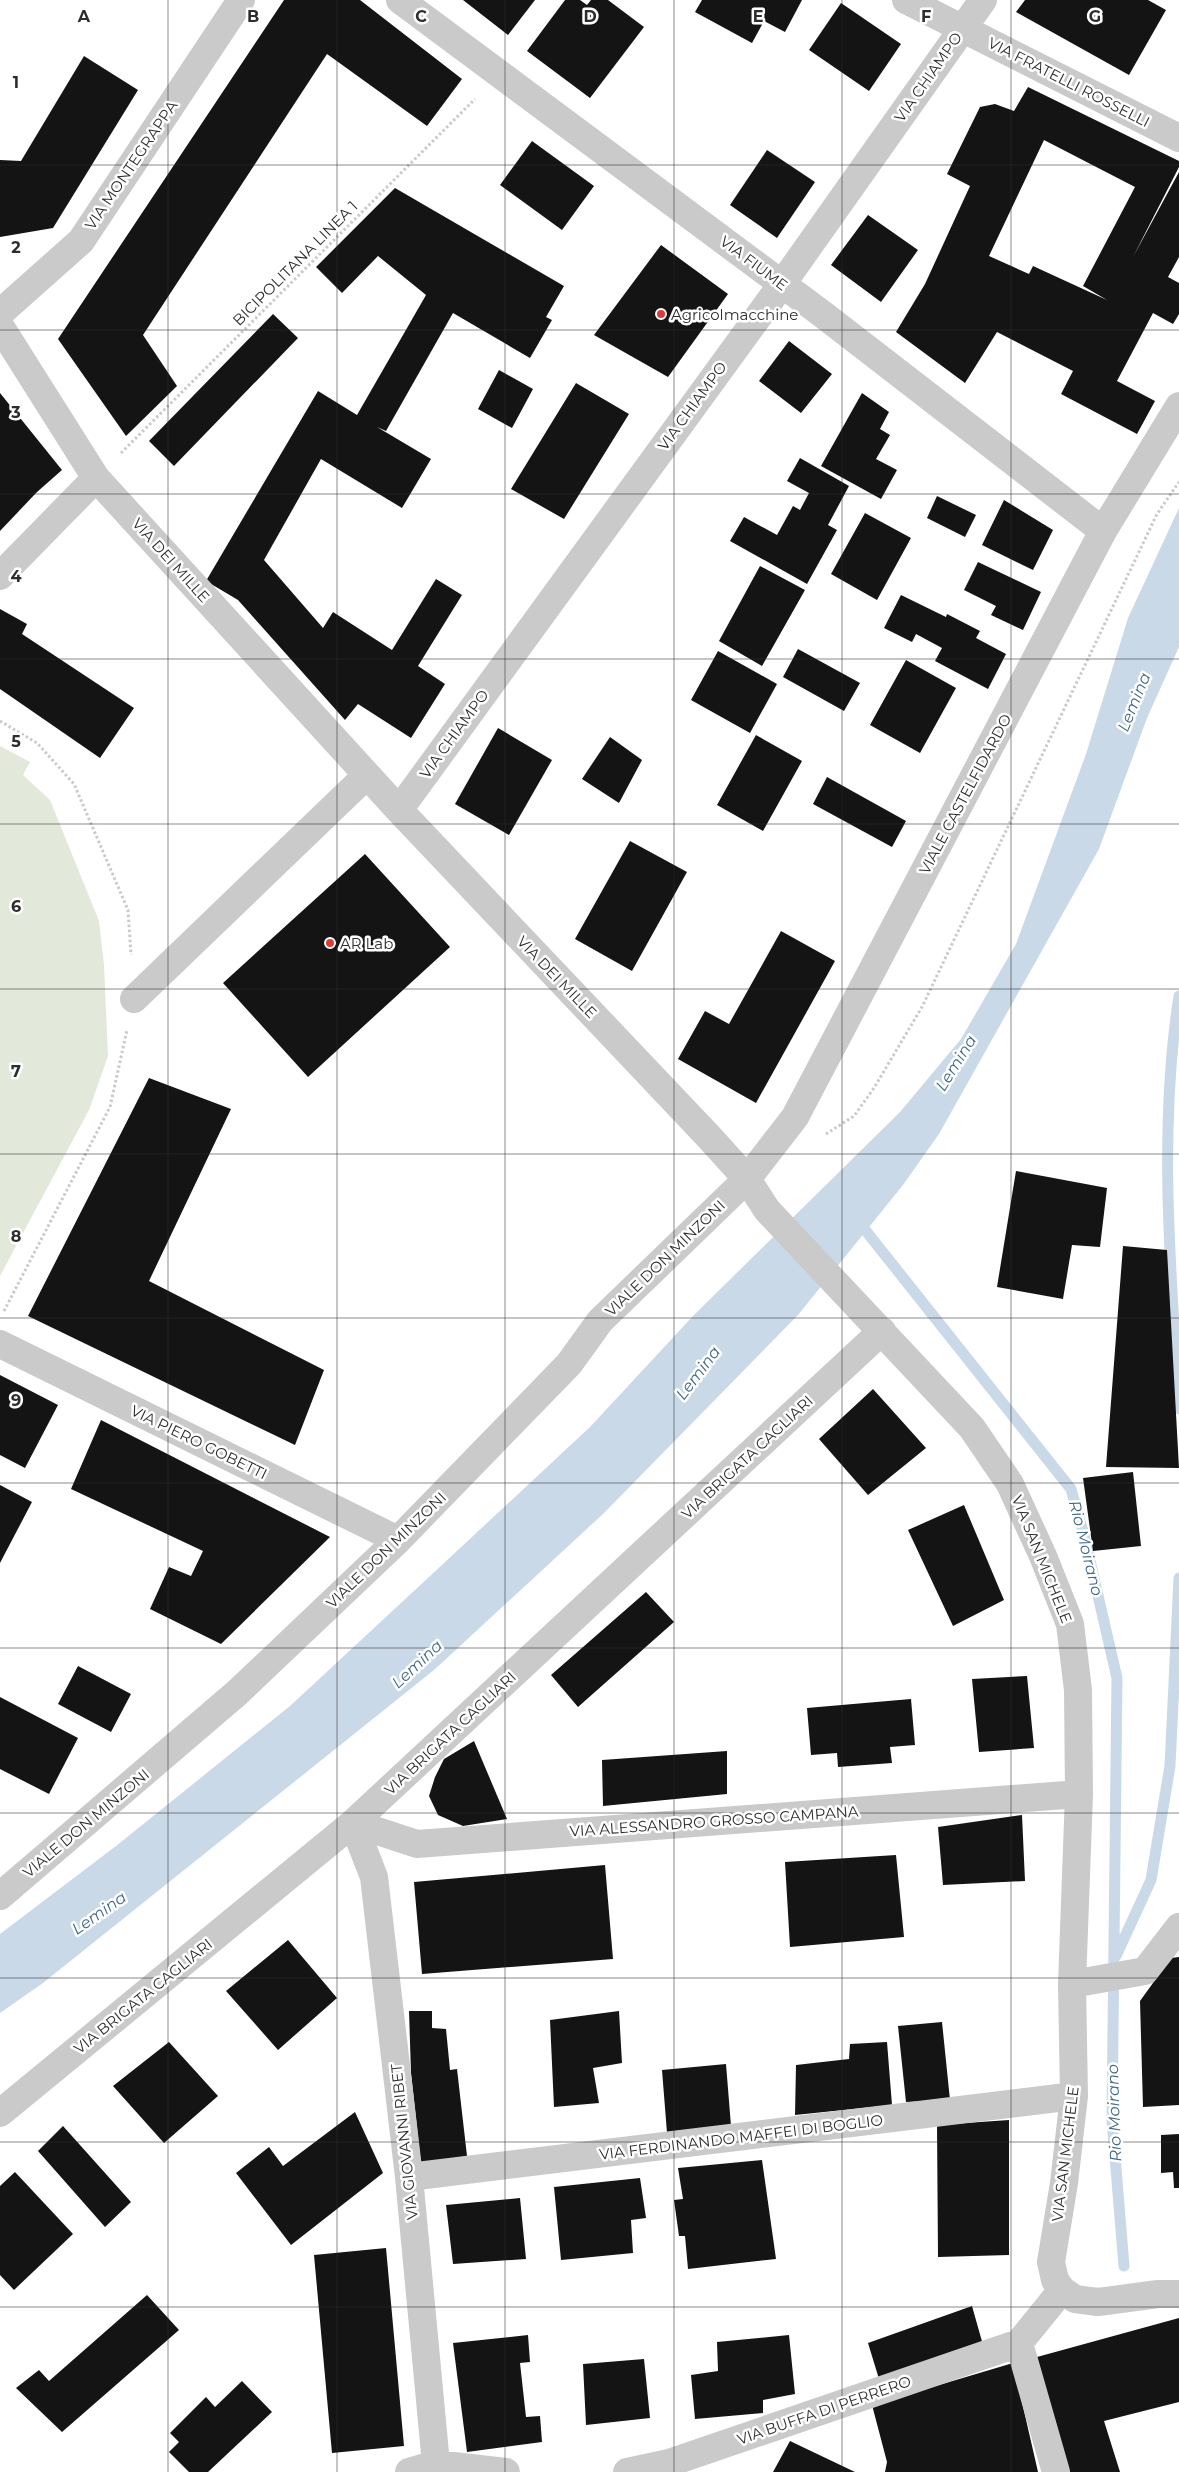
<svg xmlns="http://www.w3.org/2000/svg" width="1179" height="2472" viewBox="0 0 1179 2472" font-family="Montserrat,sans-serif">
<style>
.green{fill:#e2e9db}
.water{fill:#c9d9e8}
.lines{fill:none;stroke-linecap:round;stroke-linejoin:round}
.stream{stroke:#c9d9e8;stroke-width:11}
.building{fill:#141414;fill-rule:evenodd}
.path{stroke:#cacaca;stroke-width:3;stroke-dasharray:2.5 2.5;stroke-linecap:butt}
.street{stroke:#cacaca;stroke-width:28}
.grid{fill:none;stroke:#2d2d2d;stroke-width:1;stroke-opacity:0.55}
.poi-dot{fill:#d73d3c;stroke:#fff;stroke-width:2}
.labels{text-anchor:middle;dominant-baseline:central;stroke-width:5;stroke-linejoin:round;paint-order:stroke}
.street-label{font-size:15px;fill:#2d2d2d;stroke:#fff}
.poi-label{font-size:15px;fill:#2d2d2d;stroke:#fff;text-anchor:start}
.water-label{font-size:16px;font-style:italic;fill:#426788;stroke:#fff}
.grid-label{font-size:16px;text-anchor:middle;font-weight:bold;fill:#2d2d2d;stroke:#fff;stroke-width:5;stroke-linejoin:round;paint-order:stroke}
</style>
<rect width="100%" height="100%" fill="#fff"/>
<path class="green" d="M0,746L30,762L23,775L50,800L99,921L104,965L108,1056L89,1110L0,1276Z"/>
<path class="water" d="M1179,508V647L1147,718L1099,849L939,1134L903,1185L798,1315L604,1513L434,1670L43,1983L0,2013V1934L116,1846L290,1706L429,1577L590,1427L693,1316L900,1112L961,1039L1016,944L1086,754L1128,618Z"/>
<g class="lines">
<path class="stream" d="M1179,996C1158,1130 1171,1273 1179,1409
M858,1221L1071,1489L1084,1535L1117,1678L1112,2120L1124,2266
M1116,1956L1151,1880L1170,1766L1179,1578"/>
</g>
<path class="building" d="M284,0H360L462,79L427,126L327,54L143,335L177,386L126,436L58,339Z
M463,0H535L508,35Z
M565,0H580L587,5L591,0H608L644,27L590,98L527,51Z
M702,0H802L785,32L764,21L752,43L695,12Z
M1025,0H1148L1166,10L1129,75L1016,12Z
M841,3L901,44L869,91L809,50Z
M84,56L138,90L53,228L0,237V160L21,161Z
M1028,87L1179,161V167L1133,257L1179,172V257L1168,277L1179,283V314L1173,324L1153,313L1117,381L1155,401L1137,434L1061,394L1073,371L997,332L965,383L896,332L925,284L970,186L947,174L980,107L995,104L1014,111ZM1044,140L1135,187L1083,286L1107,300L1033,266L1029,274L989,256Z
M532,141L594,186L562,230L500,185Z
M767,150L815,182L777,238L730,205Z
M395,188L564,286L546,317L552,320L530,358L453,313L386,431L377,427L431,459L402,508L321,459L264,560L323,628L333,612L392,650L436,579L462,595L418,666L445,684L411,738L358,704L345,720L238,600L206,581L318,391L357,415L426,295L378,256L342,293L316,267Z
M868,215L918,250L881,302L831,265Z
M661,245L728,294L668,377L594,335Z
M273,314L298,338L174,466L149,441Z
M789,341L832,374L801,413L759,381Z
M499,370L533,389L512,428L478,409Z
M576,383L629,414L564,519L511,489Z
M0,393L62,470L37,492L0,531Z
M862,393L889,412L880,429L890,435L876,459L897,470L881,499L821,466Z
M800,458L849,486L828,525L837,530L807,584L730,541L744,517L777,535L793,506L800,510L809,493L787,481Z
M937,496L976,515L965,537L927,518Z
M1004,500L1053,530L1033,570L982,545Z
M865,513L911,538L877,600L831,574Z
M978,562L1041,592L1023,630L991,615L996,606L964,590Z
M760,566L805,590L762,666L719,641Z
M901,595L946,617L947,614L980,631L976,638L1006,654L988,689L935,661L942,648L916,634L912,642L884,628Z
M0,609L27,624L22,634L134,708L100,758L0,689Z
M798,649L860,683L844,711L783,677Z
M718,651L777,684L750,733L691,700Z
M906,660L956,688L920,753L870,725Z
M498,728L552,760L509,835L455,804Z
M756,735L802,761L763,831L717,805Z
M610,737L642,760L619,803L582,779Z
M827,777L906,821L892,847L813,804Z
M630,841L687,872L632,971L575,939Z
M365,854L450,947L308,1077L223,983Z
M781,931L835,961L756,1103L678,1059L705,1011L729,1024Z
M149,1078L231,1109L149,1281L324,1370L295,1445L28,1316Z
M1016,1171L1107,1188L1100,1247L1072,1245L1063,1299L997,1287Z
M1123,1246L1167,1250L1179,1468L1106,1467Z
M0,1375L58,1405L25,1468L0,1455Z
M873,1389L926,1448L868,1495L819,1439Z
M101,1420L330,1537L221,1644L150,1609L169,1567L191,1576L203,1551L71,1489Z
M1133,1472L1141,1546L1093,1551L1083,1478Z
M0,1485L32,1502L0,1563Z
M964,1505L1004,1600L953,1626L908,1530Z
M646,1592L674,1622L578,1707L551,1675Z
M78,1666L131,1694L111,1732L58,1704Z
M1027,1676L1034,1748L979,1752L972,1679Z
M0,1697L78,1738L49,1794L0,1769Z
M911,1699L915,1745L890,1747L892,1763L838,1767L837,1753L811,1755L807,1708Z
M474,1741L507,1819L463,1826L438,1815L429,1796L435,1777L444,1759Z
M727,1751V1794L603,1806L602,1760Z
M1022,1815L1025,1881L943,1885L938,1827Z
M896,1855L904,1937L790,1947L785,1862Z
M605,1865L613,1959L422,1974L414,1882Z
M288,1940L337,1998L278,2050L226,1991Z
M1179,1957V2105L1143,2107L1140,2001L1171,1958Z
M409,2011H432V2028L446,2029L450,2070L457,2069L467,2156L421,2164L411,2073Z
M619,2011L622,2063L593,2068L599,2103L554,2107L550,2020Z
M942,2022L950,2100L906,2102L898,2026Z
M169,2042L218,2096L164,2143L113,2086Z
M887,2042L892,2105L795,2115L796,2065L849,2059L850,2044Z
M726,2064L731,2126L667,2133L662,2070Z
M355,2112L383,2173L291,2245L236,2173L269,2147L283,2166Z
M1009,2120V2255L938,2257L937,2125Z
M63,2126L131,2202L105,2227L38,2151Z
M1179,2134V2188H1174L1173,2172L1161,2173V2135Z
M762,2160L776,2259L688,2269L685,2236H679L674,2200L683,2199L678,2168Z
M15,2172L73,2234L14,2290L0,2275V2186Z
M640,2178L646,2218L631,2220L633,2253L561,2260L554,2187Z
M520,2198L526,2259L453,2264L446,2205Z
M386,2248L404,2446L332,2453L314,2255Z
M147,2295L179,2330L62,2432L16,2388L39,2370L49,2381Z
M972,2306L983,2345L879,2379L868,2343Z
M1179,2318V2402L1104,2421L1120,2472H1069L1037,2357Z
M528,2335L530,2362L520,2363L526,2417L540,2416L542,2442L467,2452L453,2343Z
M789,2335L795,2394L763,2400V2413L695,2419L691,2375L718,2371L717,2342Z
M644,2359L650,2418L586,2425L583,2364Z
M1013,2363L1038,2472H885L887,2462L872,2405Z
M242,2381L272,2412L208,2472H189L169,2452L179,2442L170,2433L206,2397L215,2407Z
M790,2441L855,2472H773Z"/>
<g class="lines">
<path class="path" d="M121,453L475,99
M0,721L37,743L74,784L128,910L131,955
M826,1134L854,1116L874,1088L922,1007L1157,514L1179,482
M4,1311L110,1107L127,1030"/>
<path class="street" d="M400,0L821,313L1103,531
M906,0L1179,138
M0,313L81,241L241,0
M0,326L96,478L399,810L709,1137L747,1179L767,1210L972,1428L1010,1484L1043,1556L1070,1624L1078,1690L1079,1794L1072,1984L1074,2096L1064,2183L1051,2262L1055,2280L1062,2290L1075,2299L1098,2302L1158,2294H1179
M0,576L96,478
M399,810L782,284L983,0
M134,999L366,776
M0,1344L398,1540
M353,1823L417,1844L1079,1794
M353,1823L374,1877L409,2177L436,2464
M0,1896L238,1692L398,1540L569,1364L600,1321L747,1179L795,1117L1103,531L1179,406
M1072,1984L1145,1971L1179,1927
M0,2113L353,1823L882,1331
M409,2177L1074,2096
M1019,2343L1056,2472
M1019,2343L1062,2290
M409,2472L436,2464L506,2472
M627,2472L669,2463L1019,2343"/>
</g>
<path class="grid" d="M168,0V2472M337,0V2472M505,0V2472M674,0V2472M842,0V2472M1011,0V2472M0,165H1179M0,330H1179M0,494H1179M0,659H1179M0,824H1179M0,989H1179M0,1154H1179M0,1318H1179M0,1483H1179M0,1648H1179M0,1813H1179M0,1978H1179M0,2142H1179M0,2307H1179"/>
<g class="poi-dot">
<circle cx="661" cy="314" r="5"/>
<circle cx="330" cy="943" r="5"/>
</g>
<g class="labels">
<g class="street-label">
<text transform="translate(928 77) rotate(-55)">VIA CHIAMPO</text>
<text transform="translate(1069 82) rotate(27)">VIA FRATELLI ROSSELLI</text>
<text transform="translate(131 165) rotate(-56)">VIA MONTEGRAPPA</text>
<text transform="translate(295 263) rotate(-45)">BICIPOLITANA LINEA 1</text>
<text transform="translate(754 263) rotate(37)">VIA FIUME</text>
<text transform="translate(692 406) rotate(-54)">VIA CHIAMPO</text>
<text transform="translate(171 560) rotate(48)">VIA DEI MILLE</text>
<text transform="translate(454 734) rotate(-54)">VIA CHIAMPO</text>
<text transform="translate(965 794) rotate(-62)">VIALE CASTELFIDARDO</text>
<text transform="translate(557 977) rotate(46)">VIA DEI MILLE</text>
<text transform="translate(665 1258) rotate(-44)">VIALE DON MINZONI</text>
<text transform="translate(199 1442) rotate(26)">VIA PIERO GOBETTI</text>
<text transform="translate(747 1457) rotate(-43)">VIA BRIGATA CAGLIARI</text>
<text transform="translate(386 1550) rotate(-44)">VIALE DON MINZONI</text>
<text transform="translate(1042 1559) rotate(68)">VIA SAN MICHELE</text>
<text transform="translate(450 1733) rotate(-43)">VIA BRIGATA CAGLIARI</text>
<text transform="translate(714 1821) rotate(-4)">VIA ALESSANDRO GROSSO CAMPANA</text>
<text transform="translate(86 1823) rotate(-40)">VIALE DON MINZONI</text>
<text transform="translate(143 1996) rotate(-39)">VIA BRIGATA CAGLIARI</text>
<text transform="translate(741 2137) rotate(-7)">VIA FERDINANDO MAFFEI DI BOGLIO</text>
<text transform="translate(404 2142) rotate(-96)">VIA GIOVANNI RIBET</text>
<text transform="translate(1065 2154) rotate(-83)">VIA SAN MICHELE</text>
<text transform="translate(824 2410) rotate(-19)">VIA BUFFA DI PERRERO</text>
</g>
<g class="poi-label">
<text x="671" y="314">Agricolmacchine</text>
<text x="340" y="943">AR Lab</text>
</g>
<g class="water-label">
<text transform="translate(1134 702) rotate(-68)">Lemina</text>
<text transform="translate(956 1063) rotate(-58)">Lemina</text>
<text transform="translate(698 1373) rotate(-53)">Lemina</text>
<text transform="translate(1086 1548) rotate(76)">Rio Moirano</text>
<text transform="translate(417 1664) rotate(-43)">Lemina</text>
<text transform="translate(99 1913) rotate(-35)">Lemina</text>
<text transform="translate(1114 2113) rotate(-92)">Rio Moirano</text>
</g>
</g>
<g class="grid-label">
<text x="84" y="22">A</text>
<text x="253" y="22">B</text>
<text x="421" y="22">C</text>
<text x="590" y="22">D</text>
<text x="758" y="22">E</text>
<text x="926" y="22">F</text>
<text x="1095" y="22">G</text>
<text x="16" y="88">1</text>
<text x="16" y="253">2</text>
<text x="16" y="418">3</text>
<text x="16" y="582">4</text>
<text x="16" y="747">5</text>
<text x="16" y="912">6</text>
<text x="16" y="1077">7</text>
<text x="16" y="1242">8</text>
<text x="16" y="1406">9</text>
</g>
</svg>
